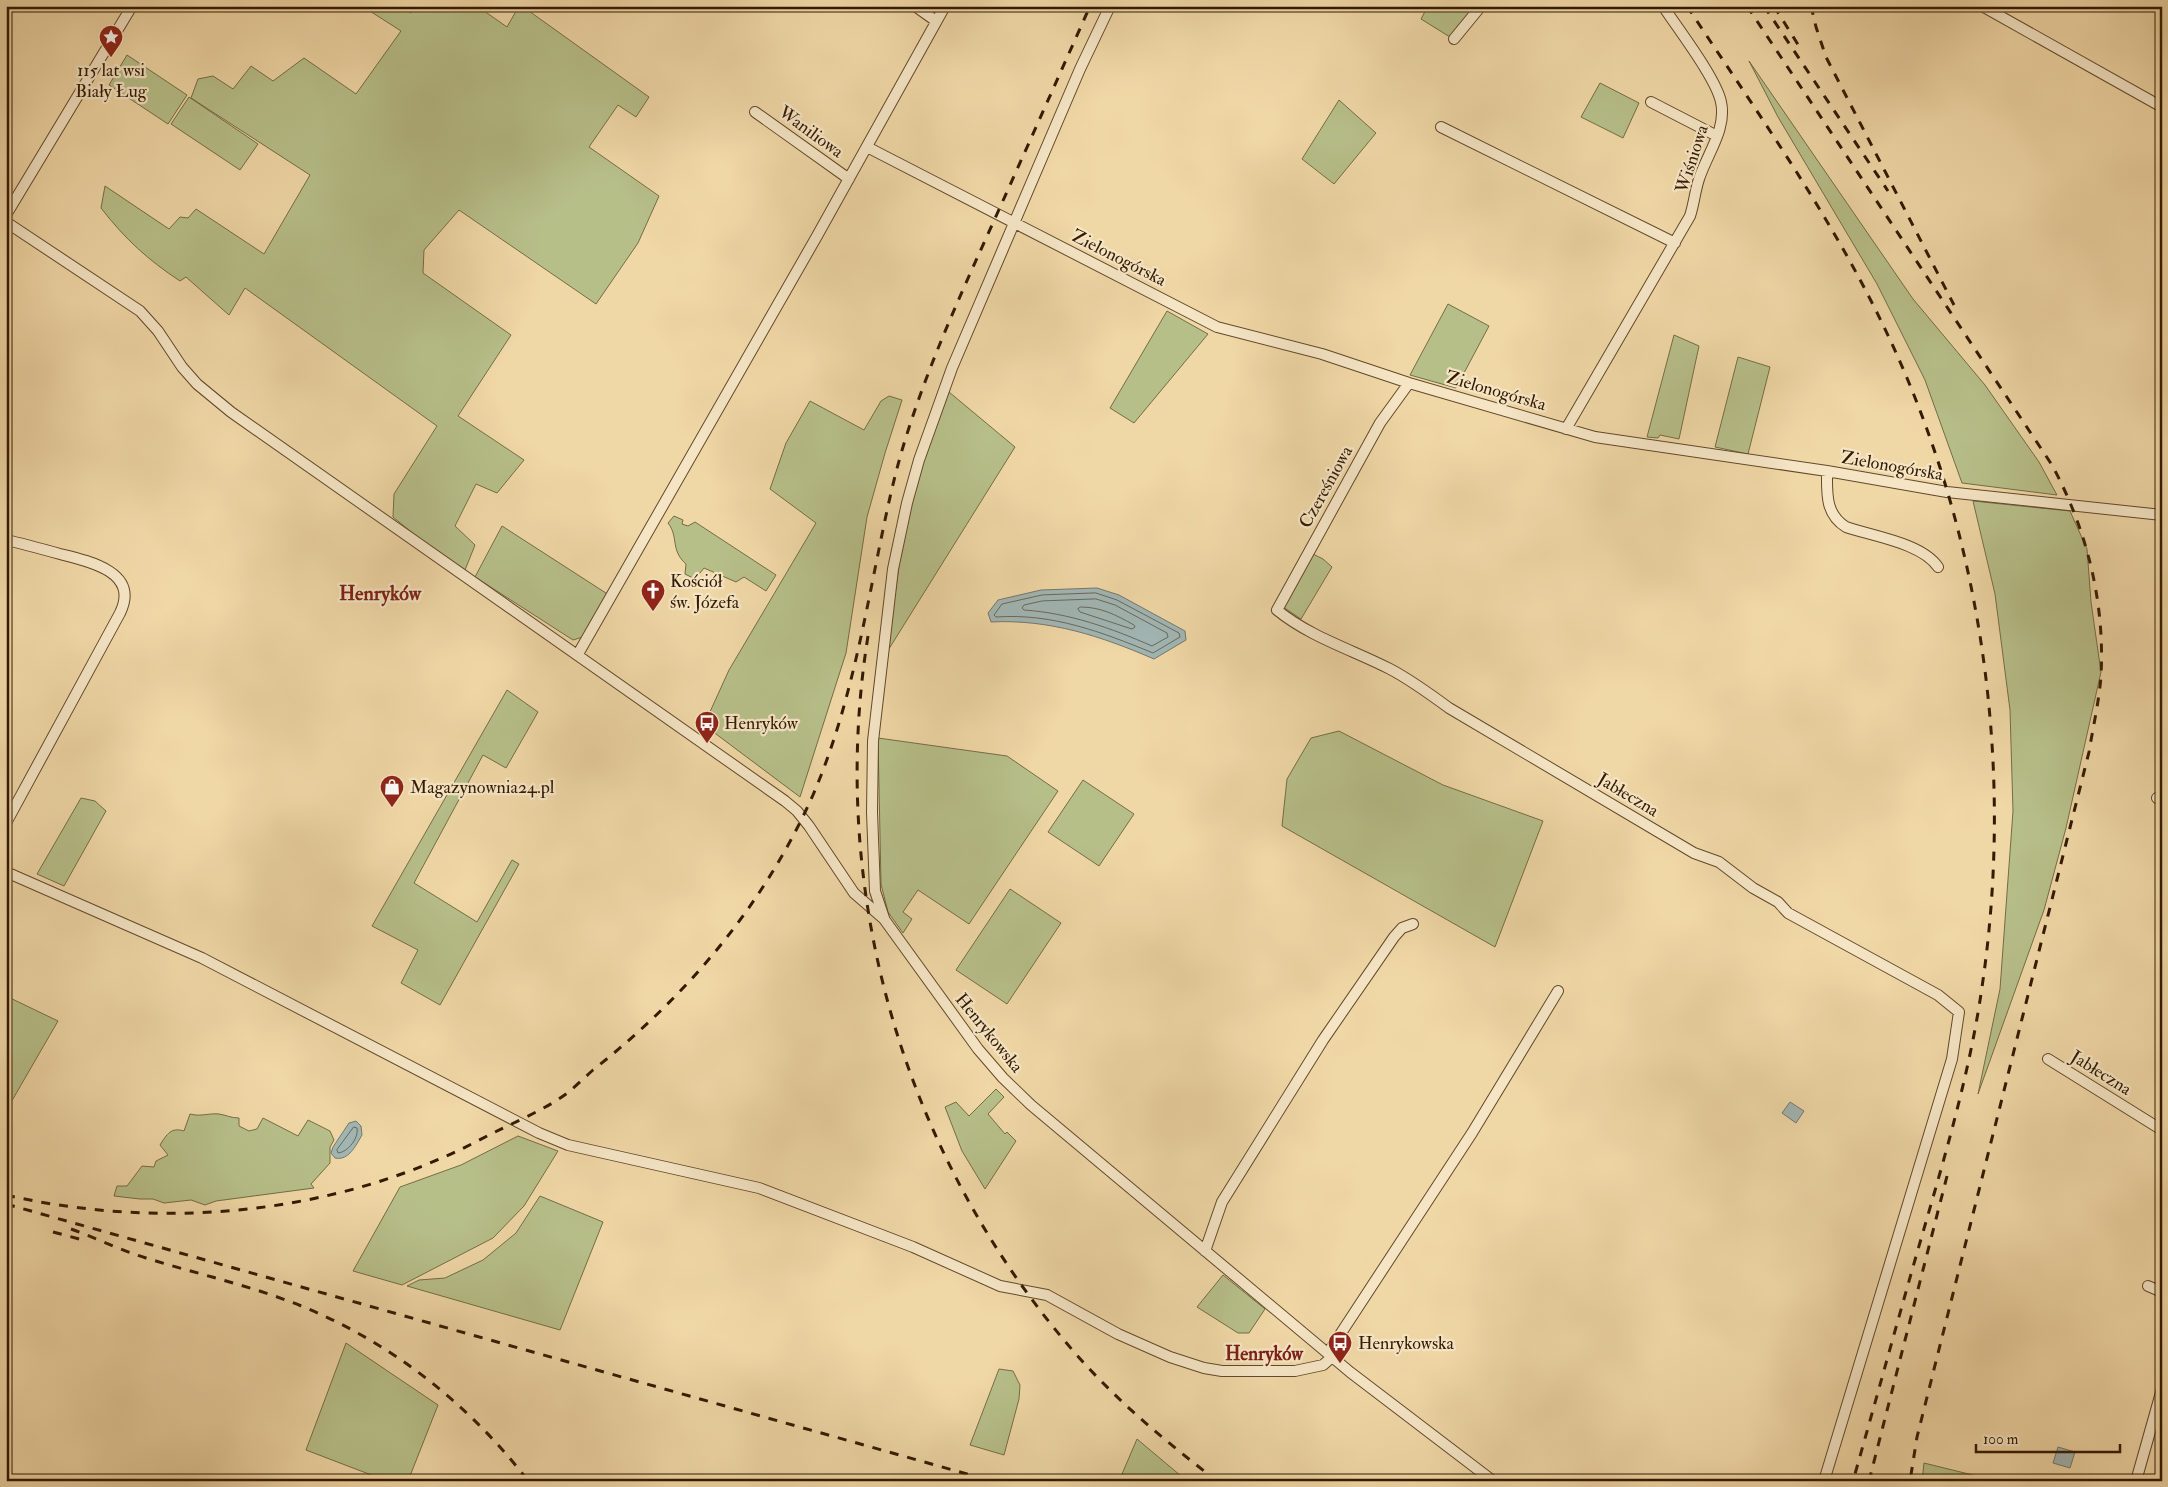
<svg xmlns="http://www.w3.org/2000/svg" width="2168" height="1487" viewBox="0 0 2168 1487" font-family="'IM FELL Double Pica',serif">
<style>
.green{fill:#b7bf89;stroke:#756c45}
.water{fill:#a1b6b4;stroke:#75786c}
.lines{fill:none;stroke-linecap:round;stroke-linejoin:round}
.shore{stroke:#6a685a;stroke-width:1}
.street-casing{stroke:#62492a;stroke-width:12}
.street{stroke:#f5e5c5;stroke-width:10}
.rail{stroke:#331a01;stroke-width:3;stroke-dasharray:9 9;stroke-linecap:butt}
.labels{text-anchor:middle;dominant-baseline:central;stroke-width:4.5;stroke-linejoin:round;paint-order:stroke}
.poi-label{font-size:18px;fill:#331a01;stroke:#f5e5c5;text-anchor:start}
.street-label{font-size:18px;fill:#331a01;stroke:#f5e5c5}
.neighbourhood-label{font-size:19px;font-weight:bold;fill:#7a1f14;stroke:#f5e5c5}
.quarter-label{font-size:20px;font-weight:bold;fill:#7a1f14;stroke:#f5e5c5}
</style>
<rect width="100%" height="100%" fill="#f0d7a6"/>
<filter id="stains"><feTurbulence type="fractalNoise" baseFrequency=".004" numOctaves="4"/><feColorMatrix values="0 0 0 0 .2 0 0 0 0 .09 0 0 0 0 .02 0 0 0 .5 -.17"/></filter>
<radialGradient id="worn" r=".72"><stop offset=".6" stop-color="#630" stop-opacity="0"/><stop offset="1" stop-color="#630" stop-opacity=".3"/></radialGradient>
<path class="green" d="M362,6H399L411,13L415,6H477L507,27L519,6H522L649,97L636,117L618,105L589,147L659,196L638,243L596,304L459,210L424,250L423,273L511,335L458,416L524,460L497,493L476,484L455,526L475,545L465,570L433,550L393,517L394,494L437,426L245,288L229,315L186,277L180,281C148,260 125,239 101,208L105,186L169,229L180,217L188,218L196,209L264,254L310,175L191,98L198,79L213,76L233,89L251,66L273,81L304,58L356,94L401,31Z
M1428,6H1477L1450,37L1421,19Z
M127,55L187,95L168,124L109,85Z
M1749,61L1913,299L1985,385L2039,462L2057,495L1962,483L1925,380L1877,284L1778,117Z
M1600,83L1639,103L1623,138L1581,117Z
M189,97L258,144L240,170L171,124Z
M1339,100L1376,133L1334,184L1302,159Z
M1448,304L1489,326L1456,388L1410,375Z
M1167,311L1208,334L1134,423L1110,408Z
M1674,335L1699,346L1679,439L1660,435L1658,438L1647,437Z
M1738,357L1770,367L1748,454L1715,447Z
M949,392L1015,447L887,652L905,523L919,470Z
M889,396L902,400L885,453L867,517L846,653L800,797L704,725L729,670L816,523L770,489L786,443L810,401L864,430L881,401Z
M1973,501L2070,511L2087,549L2091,602L2101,672L2066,828L2044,910L1978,1094L2000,989L2013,811L2010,710L1995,594Z
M674,516L683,520L682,524L688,526L695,522L776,575L766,591L744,577L736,582L704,568L695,579L685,574L686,564C670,550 679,537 668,523Z
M502,526L609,595L583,637L573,640L475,577Z
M1313,554L1323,559L1332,567L1301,619L1283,607Z
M507,690L538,712L506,768L483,755L414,883L477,922L512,860L519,864L440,1005L401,983L418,950L372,926Z
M1339,731L1443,785L1543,821L1495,947L1282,826L1287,779L1311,738Z
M878,738L1007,756L1058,791L969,924L918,890L903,912L912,919L903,933L888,912L881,884Z
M1083,780L1134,814L1099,866L1048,832Z
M81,798L95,801L106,811L64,886L37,874Z
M1010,889L1061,923L1007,1004L956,970Z
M6,996L58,1021L6,1111Z
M996,1089L1004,1097L988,1114L1005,1134L1007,1132L1016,1141L985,1189L962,1151L945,1107L956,1102L969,1116Z
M190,1114C201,1117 208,1113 219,1114C226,1115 231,1118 239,1118V1126L249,1131L257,1129L263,1118L298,1136L308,1120L330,1131L334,1140L330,1147V1163L311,1184L314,1188L216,1201L205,1205L191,1200L164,1203L153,1199H140L114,1196L117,1186H127L142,1166L154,1167L156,1161L168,1155L160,1145C167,1134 171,1127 184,1131Z
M518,1136L558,1151L524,1206L493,1238L402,1285L353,1271L400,1187L461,1165Z
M540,1196L603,1222L560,1330L407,1286L419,1280L445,1278L483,1260L516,1233Z
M1223,1275L1265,1309L1249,1333H1238L1197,1307Z
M346,1343L438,1405L408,1481H387L306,1450Z
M999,1369L1013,1371L1020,1385L1019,1399L1004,1455L970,1445Z
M1137,1439L1187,1481H1119Z
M1924,1463L1997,1481H1922Z"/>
<path class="water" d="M1097,588L1119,595L1185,631L1186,640L1154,659C1101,636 1049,619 991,622L988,613L998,600L1041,590Z
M1790,1102L1804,1111L1796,1123L1782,1113Z
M356,1121L361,1126L362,1135C356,1145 349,1161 335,1158L331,1153L333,1147L349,1123Z
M2058,1447L2075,1452L2070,1468L2053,1463Z"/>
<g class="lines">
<path class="shore" d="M1096,593L1117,600L1179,633L1180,637L1153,653C1102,632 1052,613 996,617L994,615L1002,604L1042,595Z
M1096,599L1115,605L1167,633L1168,637L1152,646C1111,628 1069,613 1024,610L1022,608L1024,605L1042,601Z
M1081,607C1101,607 1116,615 1134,625L1135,627L1132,629L1080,612L1078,609Z
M354,1127L357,1128C359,1138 348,1152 338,1153L337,1150Z"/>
<defs>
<path id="street" d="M915,6L936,21
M1982,6L2162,107
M1454,39L1481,6
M1651,102L1717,136
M755,112L849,179
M1441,127L1675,243
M867,147L1217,327L1322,354L1409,383L1595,437L1827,471L1947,492L2162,515
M6,215L132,6
M6,222L140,311L158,331L182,367L197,384L231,412L785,801L797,811L809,826L854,893L884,919L978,1049L1003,1078L1031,1105L1350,1372L1493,1481
M1409,383L1380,423L1277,610C1310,637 1353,650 1390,669C1411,680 1430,694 1449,708L1694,853L1719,862L1753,888L1778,902L1788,913L1938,995L1959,1012L1952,1059L1824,1481
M1566,429L1690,216C1694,204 1695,191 1699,179C1707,154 1727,129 1721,102C1716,78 1678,29 1663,6
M1827,471C1827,493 1825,514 1846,527C1872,536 1922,543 1938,567
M6,540C24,544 42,549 60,554C89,561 140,572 120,613L6,823
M578,654L817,236L945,6
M2157,798L2162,799
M6,872L202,958L539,1133L568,1145L759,1188L913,1247L1000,1286L1047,1295L1118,1334L1170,1357L1204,1368L1222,1371H1295L1323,1365L1332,1357
M884,918L875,891L872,812L873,741L893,569L907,503L919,460L952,368L1080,69L1110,6
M2048,1059L2162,1130
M1205,1251L1222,1202L1323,1040L1394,937L1402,928L1413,924
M2148,1286L2162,1292
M1328,1353L1472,1133L1558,991
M2136,1481L2162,1389"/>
</defs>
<use href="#street" class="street-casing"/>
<use href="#street" class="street"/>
<path class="rail" d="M1687,6C1756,111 1830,214 1884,327C1982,530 2015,765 1982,987C1970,1072 1945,1156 1921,1239C1898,1319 1876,1400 1853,1481
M1747,6L2052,465C2087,530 2105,602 2101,676C2099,702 2093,727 2089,752L1917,1437L1910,1481
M1764,6L1888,191
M1774,6L1802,51
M1811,6L1816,27L1826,57L1954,305
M868,636C826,896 907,1166 1083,1362C1124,1407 1169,1444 1217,1481
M6,1195C150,1228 309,1217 444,1157C461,1150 477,1141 493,1133C517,1121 544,1110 566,1094C575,1087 584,1078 593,1070C687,996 764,905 813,795C847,716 862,633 879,549C887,510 895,471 907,434C931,358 964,287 997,214C1028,145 1059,76 1090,6
M6,1204L992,1481
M71,1229C96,1238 120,1250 146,1258C194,1273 244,1284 291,1302C384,1337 468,1402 528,1481
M53,1232L83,1240
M1869,1481L1947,1176"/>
</g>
<defs>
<symbol id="sight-pin" viewBox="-11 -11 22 30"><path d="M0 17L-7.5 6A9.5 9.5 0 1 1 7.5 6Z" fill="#8f2418" stroke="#f5e5c5"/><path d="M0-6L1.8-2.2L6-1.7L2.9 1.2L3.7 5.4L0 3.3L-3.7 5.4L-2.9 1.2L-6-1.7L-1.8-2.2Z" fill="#fff"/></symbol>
<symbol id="church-pin" viewBox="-11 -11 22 30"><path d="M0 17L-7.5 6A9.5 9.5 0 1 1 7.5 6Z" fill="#8f2418" stroke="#f5e5c5"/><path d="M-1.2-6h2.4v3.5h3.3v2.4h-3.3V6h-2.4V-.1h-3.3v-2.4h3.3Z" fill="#fff"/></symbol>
<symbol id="bus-pin" viewBox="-11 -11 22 30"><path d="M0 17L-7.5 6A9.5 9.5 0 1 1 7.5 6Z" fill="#8f2418" stroke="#f5e5c5"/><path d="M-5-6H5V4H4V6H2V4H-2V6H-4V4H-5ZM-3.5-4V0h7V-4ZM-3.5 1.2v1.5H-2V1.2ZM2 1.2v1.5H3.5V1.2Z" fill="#fff"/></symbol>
<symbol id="shop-pin" viewBox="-11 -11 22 30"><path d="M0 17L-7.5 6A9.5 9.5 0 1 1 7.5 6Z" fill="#8f2418" stroke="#f5e5c5"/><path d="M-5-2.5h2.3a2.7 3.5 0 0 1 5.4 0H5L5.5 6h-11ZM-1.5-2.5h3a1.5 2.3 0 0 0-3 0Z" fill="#fff"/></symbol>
</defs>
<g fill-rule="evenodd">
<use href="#sight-pin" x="97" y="23" width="28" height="38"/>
<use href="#church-pin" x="639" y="577" width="28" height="38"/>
<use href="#bus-pin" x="693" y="709" width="28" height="38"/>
<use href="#shop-pin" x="378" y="773" width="28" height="38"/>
<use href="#bus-pin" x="1326" y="1329" width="28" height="38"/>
</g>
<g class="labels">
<g class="poi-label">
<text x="111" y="70" text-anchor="middle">115 lat wsi<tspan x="111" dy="21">Biały Ług</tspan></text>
<text x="670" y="581">Kościół<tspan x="670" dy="21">św. Józefa</tspan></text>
<text x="724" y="723">Henryków</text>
<text x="410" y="787">Magazynownia24.pl</text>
<text x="1358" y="1343">Henrykowska</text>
</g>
<g class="street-label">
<text transform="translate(811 132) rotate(36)">Waniliowa</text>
<text transform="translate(1692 159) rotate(-72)">Wiśniowa</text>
<text transform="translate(1119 258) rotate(27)">Zielonogórska</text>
<text transform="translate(1496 391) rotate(16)">Zielonogórska</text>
<text transform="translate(1892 466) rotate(10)">Zielonogórska</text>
<text transform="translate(1326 487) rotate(-61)">Czereśniowa</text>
<text transform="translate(1628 795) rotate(31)">Jabłeczna</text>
<text transform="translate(989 1033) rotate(51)">Henrykowska</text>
<text transform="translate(2101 1073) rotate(32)">Jabłeczna</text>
</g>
<g class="neighbourhood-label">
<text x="1264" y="1354">Henryków</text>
</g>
<g class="quarter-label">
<text x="380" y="593">Henryków</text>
</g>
</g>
<rect width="2168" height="1487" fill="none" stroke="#f0d7a6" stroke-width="25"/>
<rect x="8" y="8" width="2153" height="1472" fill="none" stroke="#331a01" stroke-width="2.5"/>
<rect x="12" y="12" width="2143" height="1462" fill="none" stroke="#331a01"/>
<path d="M1976 1444v8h144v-8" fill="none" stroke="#331a01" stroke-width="2.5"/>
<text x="1983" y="1444" font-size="15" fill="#331a01" stroke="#f5e5c5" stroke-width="4" paint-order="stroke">100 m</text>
<rect width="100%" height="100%" filter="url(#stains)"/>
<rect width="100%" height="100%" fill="url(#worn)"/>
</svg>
